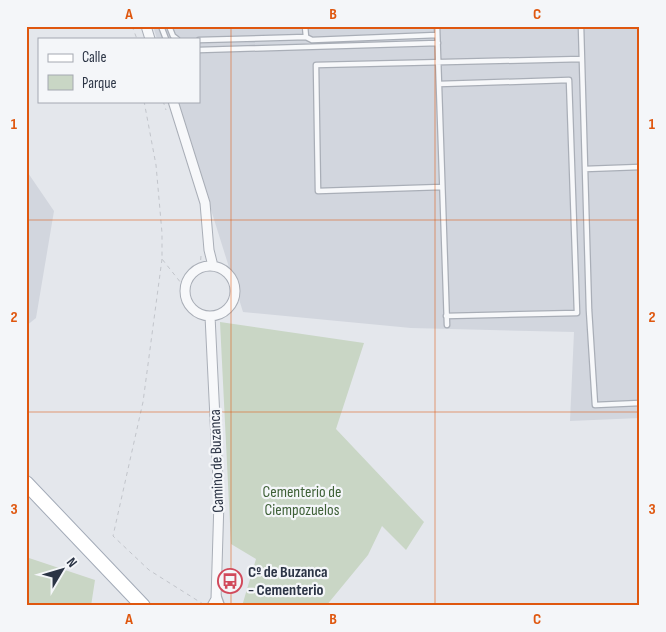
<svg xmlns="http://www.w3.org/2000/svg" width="666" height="632" viewBox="0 0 666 632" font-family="'Sofia Sans Condensed',sans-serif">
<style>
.built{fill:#d2d6de}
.green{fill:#c9d6c5}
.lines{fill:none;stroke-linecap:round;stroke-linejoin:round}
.service-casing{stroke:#a9aeb7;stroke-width:7}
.minor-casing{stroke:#a9aeb7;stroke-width:11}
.primary-casing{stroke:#a3abb8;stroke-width:16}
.path{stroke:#c2c5cb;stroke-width:1;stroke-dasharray:4 4;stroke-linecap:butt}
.service{stroke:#f7f8fa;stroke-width:4.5}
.minor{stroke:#f7f8fa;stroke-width:9}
.primary{stroke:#fff;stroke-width:14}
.grid{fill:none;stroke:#df570f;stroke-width:1;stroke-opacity:0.55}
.labels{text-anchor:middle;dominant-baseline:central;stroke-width:4.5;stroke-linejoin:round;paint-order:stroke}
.street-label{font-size:16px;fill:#2b3445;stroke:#f4f6f9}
.park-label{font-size:16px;fill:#3f6138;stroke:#f4f6f9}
.poi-label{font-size:16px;font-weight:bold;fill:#2b3445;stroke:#f4f6f9;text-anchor:start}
.neatline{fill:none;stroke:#df570f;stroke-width:2}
.grid-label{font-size:16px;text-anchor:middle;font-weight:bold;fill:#df570f}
</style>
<rect width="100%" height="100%" fill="#e4e7ec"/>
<path class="built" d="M153,26H640V418L570,421L574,332L411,328L243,312L177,101H199V39H157Z
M26,170L54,211L36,318L26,326Z"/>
<path class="green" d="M220,322L364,343L336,429L424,522L406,550L382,526L368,555L326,606H242L256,559L231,544Z
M26,557L95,580L91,606H26Z"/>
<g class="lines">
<defs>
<path id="service" d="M161,26L166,39
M169,26L173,36L177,39
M437,26L447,325
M581,26L589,310L595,405L640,403
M306,37L312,40L437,35
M199,40L306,37L305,26
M199,50L438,43
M439,84L569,80L577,313L446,316
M585,169L640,167
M442,187L318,191L316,65L582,59
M218,595L222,606"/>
<path id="minor" d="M146,26L150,39
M173,101L205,203L209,250L213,266
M185 291a25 25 0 1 1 50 0a25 25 0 1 1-50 0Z
M210,316L219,501L216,599L212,606"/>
<path id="primary" d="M26,483L143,606"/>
</defs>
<use href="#service" class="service-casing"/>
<use href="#minor" class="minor-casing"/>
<use href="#primary" class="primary-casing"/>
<path class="path" d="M132,26L137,39
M144,101L156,165L162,233V259L185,288
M163,101L166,110
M162,259L143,402L113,536L149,570L203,604
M200,268L201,256"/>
<use href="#service" class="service"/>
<use href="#minor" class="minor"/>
<use href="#primary" class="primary"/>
</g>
<path class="grid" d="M231,26V606M435,26V606M26,220H640M26,412H640"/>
<defs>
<symbol id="bus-ring" viewBox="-11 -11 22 22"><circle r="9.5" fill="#f4f6f9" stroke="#d1495b" stroke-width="1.5"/><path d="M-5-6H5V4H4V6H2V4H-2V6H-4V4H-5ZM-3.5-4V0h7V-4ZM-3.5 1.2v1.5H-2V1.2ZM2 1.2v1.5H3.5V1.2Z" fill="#d1495b"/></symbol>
</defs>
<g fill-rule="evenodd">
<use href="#bus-ring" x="216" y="567" width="28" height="28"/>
</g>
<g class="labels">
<g class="street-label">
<text transform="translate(217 461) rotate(-92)">Camino de Buzanca</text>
</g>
<g class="park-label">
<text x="302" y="492">Cementerio de<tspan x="302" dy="18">Ciempozuelos</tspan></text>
</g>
<g class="poi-label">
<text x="248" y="572">Cº de Buzanca<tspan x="248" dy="18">- Cementerio</tspan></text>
</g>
</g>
<rect width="666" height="632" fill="none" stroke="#f4f6f9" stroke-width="55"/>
<rect x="38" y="38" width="162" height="65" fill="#f4f6f9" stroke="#a4a8b1"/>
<rect x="48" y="54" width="25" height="8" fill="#ffffff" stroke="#a4a8b1"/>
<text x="82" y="62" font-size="15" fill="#2b3445">Calle</text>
<rect x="48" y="75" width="25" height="15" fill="#c9d6c5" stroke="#a4a8b1"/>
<text x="82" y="88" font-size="15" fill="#2b3445">Parque</text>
<g transform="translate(62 570) rotate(52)" stroke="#f4f6f9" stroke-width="4" paint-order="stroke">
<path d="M0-4L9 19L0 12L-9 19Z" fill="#2b3445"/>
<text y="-8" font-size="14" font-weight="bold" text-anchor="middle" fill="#2b3445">N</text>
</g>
<rect x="28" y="28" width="610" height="576" class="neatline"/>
<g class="grid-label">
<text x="129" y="19">A</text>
<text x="333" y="19">B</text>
<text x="537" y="19">C</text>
<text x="14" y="129">1</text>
<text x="652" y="129">1</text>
<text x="14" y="322">2</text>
<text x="652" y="322">2</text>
<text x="14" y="514">3</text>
<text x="652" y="514">3</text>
<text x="129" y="624">A</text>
<text x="333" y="624">B</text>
<text x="537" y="624">C</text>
</g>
</svg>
